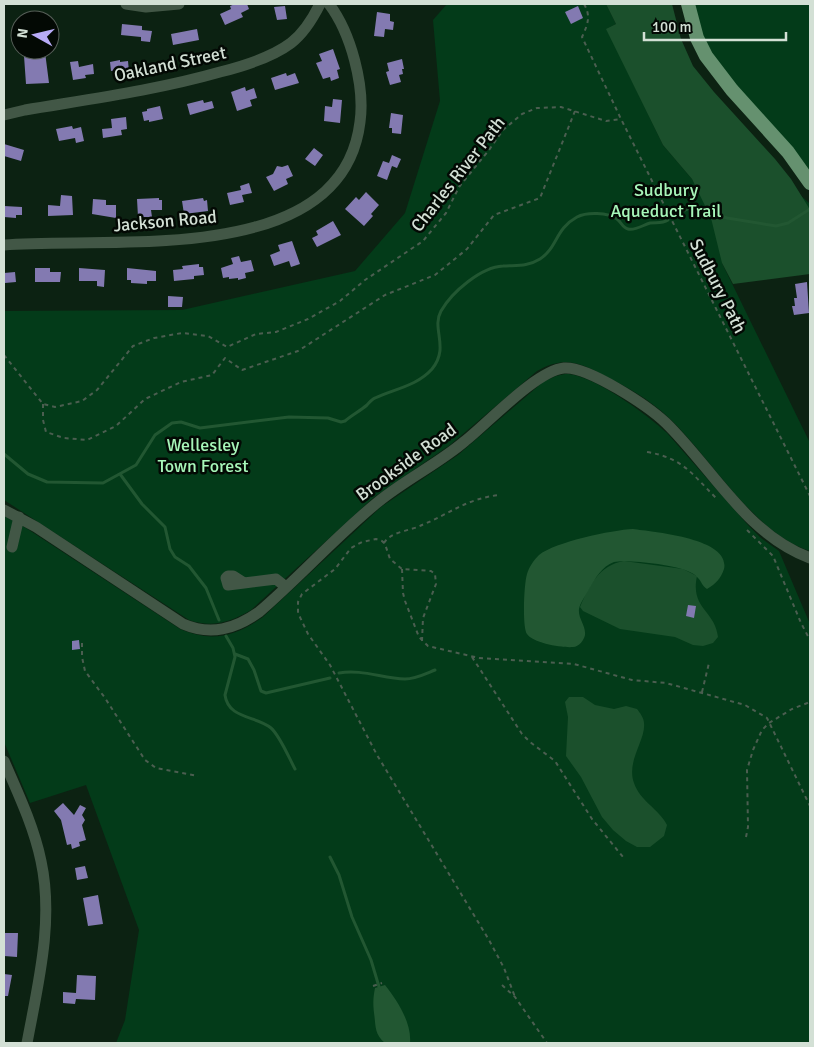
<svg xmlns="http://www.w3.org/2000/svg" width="814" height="1047" viewBox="0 0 814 1047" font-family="Signika,sans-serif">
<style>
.green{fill:#033b19}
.forest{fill:#1b502c}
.water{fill:#225732}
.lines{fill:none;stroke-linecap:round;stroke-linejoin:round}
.stream{stroke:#225732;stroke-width:3}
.building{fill:#837ab1}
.path{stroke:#4b5e50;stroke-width:2;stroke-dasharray:4 4;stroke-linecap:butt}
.minor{stroke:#425746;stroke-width:11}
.major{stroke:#65916f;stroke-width:14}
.labels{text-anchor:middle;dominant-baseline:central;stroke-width:5;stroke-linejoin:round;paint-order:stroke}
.street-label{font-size:18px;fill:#d3e0d5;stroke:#030904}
.park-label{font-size:18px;fill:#a7f6b9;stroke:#030904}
</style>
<rect width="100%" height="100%" fill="#0c2212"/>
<path class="green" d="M447,4H606L616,24L607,29L663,145L692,179L700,194L798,193L809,203L810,252L722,263L810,443V551C753,533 711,457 668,417C650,400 629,388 607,377C582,363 564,355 537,371L450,445L373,498L251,610C231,622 212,628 189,620L4,500V311L182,310L355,271L405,213L440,101L433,20Z
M688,4H810V181L725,82Z
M565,374C591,373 648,415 667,433L747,524L761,538L779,551L810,624V1043H116L125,1020L139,930L86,785L30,803L4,742V516L26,528L180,629C212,643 236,636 263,617L381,507L458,455L543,382L556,376Z"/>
<path class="forest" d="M606,4H672L681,39L693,66L714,92L775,159L791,179L809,208L810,274L733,284L722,263L711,218L692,179L663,145L606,29L616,24Z
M624,561L683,569L697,576C690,609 715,610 718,637L713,643L703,646L693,645L675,637L620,629L583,611L580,607C589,586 599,565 624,561Z
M569,697H583L595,705L614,709L626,706L637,709C640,713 644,718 644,723C646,740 626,761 634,783C640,801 659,809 667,825L664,836L650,847H637L626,841L613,830L602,817L581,777L566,756L568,717L565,702Z"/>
<path class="water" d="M633,529C653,532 731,538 724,569C721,578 716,584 707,589C702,586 702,582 698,578C695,574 690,572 685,570C673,565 627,559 614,562C602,566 595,579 589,589C586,596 580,602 579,609C578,619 586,625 585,635C584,640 579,647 573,647C562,648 533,643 527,634C522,627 524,583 527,574C529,567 534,560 539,555C555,542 612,530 633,529Z
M385,985C397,1000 412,1023 410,1043H385C374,1034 376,1026 374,1013C373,1004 373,998 375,988Z"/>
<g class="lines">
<path class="stream" d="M681,212L690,208H696L727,218L776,226L788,223L810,209
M4,454L28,474L47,482L103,483L136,465L155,435L172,423L181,422L200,428L289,417L328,418L341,422L345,421C352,415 360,411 367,405C369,403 372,399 375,398C394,389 417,386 432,369C450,347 431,329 441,311C452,292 481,267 503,266C517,265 527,267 540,259C558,247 555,229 577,217C586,212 608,212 617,219C621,222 623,228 628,229C635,231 643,225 650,223C656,222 662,224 668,220
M120,474L142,504L165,527L170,549L175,557L189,566L206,588L219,620
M226,636L233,648L235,657L225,695C228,719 257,716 271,728C280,736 289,758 295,769
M235,654L248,659L254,670L261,691L266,693L330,678
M339,673C361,669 382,678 405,679C415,679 425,674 435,670
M330,857L339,875L352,917L371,960L380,990"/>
</g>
<path class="building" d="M235,4H247L249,9L241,13L243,17L225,25L220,14L231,9L230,6Z
M285,6L287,19L277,20L274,7Z
M578,6L583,18L571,24L565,12Z
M377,12L390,14V21L394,22L393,30L385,29L384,37L374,36Z
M122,24L142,26V30L152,31L150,42L141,41V37L121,35Z
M197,29L199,40L173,45L171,34Z
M333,49L340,69L337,70L339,78L331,81L330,77L323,79L316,63L322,61L319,54Z
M45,52L49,83L26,84L24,56Z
M402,59L404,69H402L403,74L399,75L401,82L390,85L386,72L389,71L387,63Z
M120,60V62L128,61L129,72L122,73L121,69L111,71L110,62Z
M78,61L79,67L93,64L94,74L85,75L86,78L73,80L70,62Z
M286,73L287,76L295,73L299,83L275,90L271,78Z
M245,87L246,91L254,88L257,98L250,100L252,106L237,111L231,92Z
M333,99L342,100L340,123L324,121L325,106L332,107Z
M203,100L204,103L212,101L214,108L190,115L187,104Z
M160,106L163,119L149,122V120L144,121L142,112L147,111V109Z
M391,113L403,115L401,134L392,133V128H389Z
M126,117L127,129L121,130L122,135L103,138L102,129L112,128L111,119Z
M72,126L73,129L81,127L84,141L76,143L75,138L59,141L56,129Z
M4,144L24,150L21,161L4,156Z
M314,148L323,155L315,166L305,159Z
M392,155L401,159L397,168L392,166L387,180L377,176L383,161L389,163Z
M288,165L293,176L286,179L288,184L274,191L266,177L273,174L277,166L282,167Z
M249,183L252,193L242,195L244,202L230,205L227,193L241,190L240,186Z
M366,192L379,205L371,214L373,216L364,226L345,209L356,197L359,200Z
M61,195L72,196L73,215L48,216V205L60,206Z
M159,198V200H162V210H151L152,217H138L137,199Z
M203,198L204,201L207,200L208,211L184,214L182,201Z
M93,199L106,200V205H116V218L92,214Z
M4,206L22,207V215H16V218L4,217Z
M333,221L341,235L317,247L312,238L318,235L316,231Z
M292,241L300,264L291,267L289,261L274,266L270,255L280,251L278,245Z
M239,256L241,262L251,260L254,271L245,273L246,278L238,280V278L229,279V277L223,278L221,268L233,264L231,258Z
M199,264V267H203L204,275L194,276V279L174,281L173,270L183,269L182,266Z
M35,268H50V272H61L60,282H35Z
M79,268L105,270L104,287L97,286V281H79Z
M127,268L156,271V281H147V284L131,283V280H127Z
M15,272L16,282L5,283L4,281V273Z
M807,282L809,313L794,315L792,306H795L794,298H797L795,284Z
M168,296L183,297L182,307H168Z
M688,605L696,606L694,618L686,616Z
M79,640L80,649L72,650V641Z
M63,803L74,815L80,805L86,808L82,815L85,820L82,825L86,840L79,842L80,846L72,849L71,844L67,845L61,820L54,811Z
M85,866L88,878L77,880L75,868Z
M98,895L103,924L88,926L83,898Z
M4,933H18L17,957L4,956Z
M4,974L12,975L8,996H4Z
M77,975L96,976L95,1000L76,999L75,1004L63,1003V992L76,993Z"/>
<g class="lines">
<path class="path" d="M584,4C591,16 588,24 582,37L621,119L810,496
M4,355L43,404L55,407L82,401L97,390L133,346L154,338L182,333L208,336L227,347L256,334L276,332L308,319L340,301L365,280L423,241L446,213L459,187L489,150L503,130L522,114L537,108L561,107L606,121L621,119
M43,404V420L46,432L64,438L87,440L116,426L145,399L181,382L212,375L225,358L242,370L298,351L385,295L435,275L467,249L494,215L540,198L575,111
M647,452C683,458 692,474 716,498
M747,530L773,556L801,623L810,640
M384,543C391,531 411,531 422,525C451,513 466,499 499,495
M402,569L403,593L405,601L419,637L428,646L479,658L574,664L632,680L666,683L745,705L767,718L810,806
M422,641L423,618L436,584L435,574L431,571L402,569L390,559L385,544L382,541L376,539L362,542L351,548L335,569L302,594L298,602V613L308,634L330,665L377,755L489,940L504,968L515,997
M82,643V657L85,671L105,698L145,760L156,768L198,776
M472,657L522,734L530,742L555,761L592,819L623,857
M702,692L709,663
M746,837L748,827L747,770L753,750L762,730L769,723L792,709L810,702
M502,985L515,997L547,1043
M373,986L382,983"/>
<path class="minor" d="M126,4L146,7L179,4
M4,115L25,110C90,99 157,90 220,72C244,66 271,58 291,43C304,33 313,18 320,4
M4,245C107,236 342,270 360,122C365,86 351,33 329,4
M4,510L36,527L183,624C211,636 235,629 259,612C300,577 336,536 378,502C406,479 438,464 465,441C489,422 536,371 564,368C588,366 648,406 666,423C713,469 746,534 810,558
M12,547L19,517
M244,583L228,585L226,578L228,576H233L244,583L276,579L286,587
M4,761C18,793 34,827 41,861C54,921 38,984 27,1043"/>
<path class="major" d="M688,4L697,38L706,56L732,90L788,152L810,183"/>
</g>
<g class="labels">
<g class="street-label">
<text transform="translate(170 64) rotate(-12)">Oakland Street</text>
<text transform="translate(458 174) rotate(-52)">Charles River Path</text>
<text transform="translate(165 221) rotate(-5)">Jackson Road</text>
<text transform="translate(718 286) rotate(63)">Sudbury Path</text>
<text transform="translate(406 462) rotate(-36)">Brookside Road</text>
</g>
<g class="park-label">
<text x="666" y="190">Sudbury<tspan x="666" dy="21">Aqueduct Trail</tspan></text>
<text x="203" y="445">Wellesley<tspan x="203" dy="21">Town Forest</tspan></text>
</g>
</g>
<rect width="814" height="1047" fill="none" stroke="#d3e0d5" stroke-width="10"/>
<g transform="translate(35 35) rotate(278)"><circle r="24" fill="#030904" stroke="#565f58"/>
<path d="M0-4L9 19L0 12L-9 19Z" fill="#b8abf7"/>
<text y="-8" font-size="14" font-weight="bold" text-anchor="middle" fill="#d3e0d5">N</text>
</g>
<path d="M644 32v8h142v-8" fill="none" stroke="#d3e0d5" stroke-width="2.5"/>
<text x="652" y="32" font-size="15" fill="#d3e0d5" stroke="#030904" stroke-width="4" paint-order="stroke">100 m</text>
</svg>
